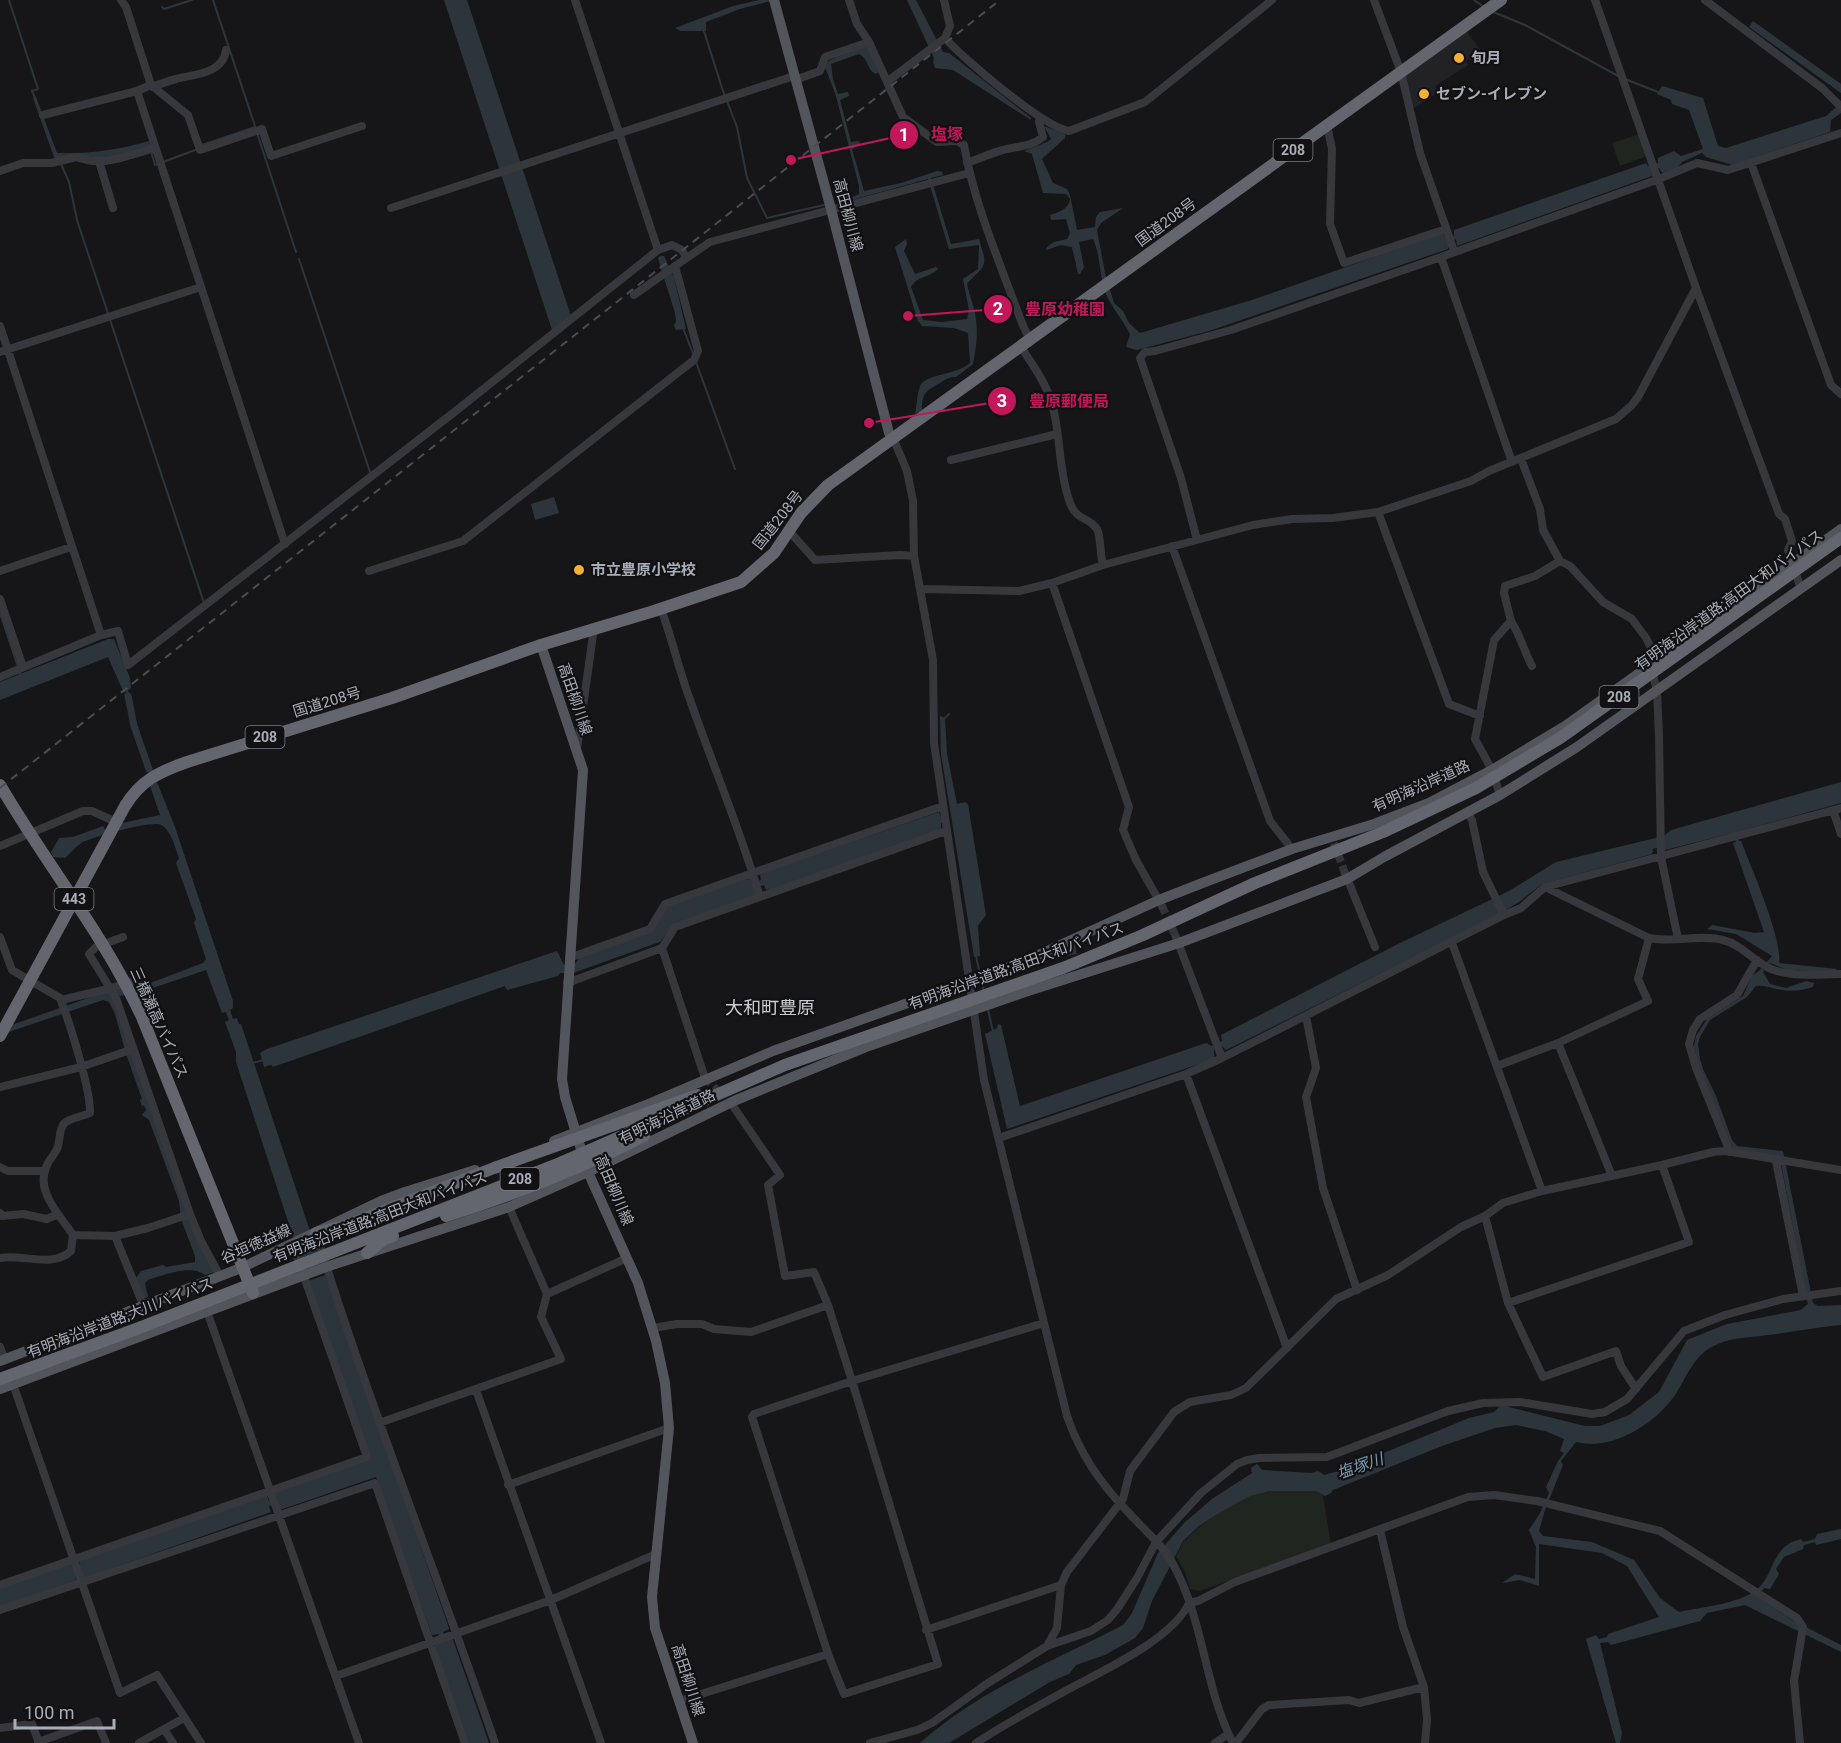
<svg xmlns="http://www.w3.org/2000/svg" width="1841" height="1743" viewBox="0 0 1841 1743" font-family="Roboto,'Noto Sans JP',sans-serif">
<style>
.built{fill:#222225}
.green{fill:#1e261f}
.water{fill:#2c353c}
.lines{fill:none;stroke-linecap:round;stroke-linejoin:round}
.stream{stroke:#2c353c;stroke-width:2}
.canal{stroke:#2c353c;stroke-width:7}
.minor-tunnel{stroke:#333438;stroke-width:8;stroke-dasharray:8 4;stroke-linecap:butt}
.major-tunnel{stroke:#333438;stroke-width:10;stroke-dasharray:10 5;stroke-linecap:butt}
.minor{stroke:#37383d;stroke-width:8}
.major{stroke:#53555c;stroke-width:10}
.highway{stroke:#63666e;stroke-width:12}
.rail{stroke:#4a4c52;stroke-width:2;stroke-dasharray:8 6;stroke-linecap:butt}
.poi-dot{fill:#f2b134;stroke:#111113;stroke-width:2}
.labels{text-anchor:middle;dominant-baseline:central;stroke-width:4.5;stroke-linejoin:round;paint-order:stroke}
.shield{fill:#111113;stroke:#7b7e86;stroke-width:1.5}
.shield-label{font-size:14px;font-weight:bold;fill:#a8adb8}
.poi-label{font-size:15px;font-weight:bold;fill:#a8adb8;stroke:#111113;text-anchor:start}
.street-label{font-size:15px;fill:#a8adb8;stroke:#111113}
.water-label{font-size:16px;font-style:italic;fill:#7f9bb3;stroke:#111113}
.quarter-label{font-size:18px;fill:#c9ccd4;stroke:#111113}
.leader{fill:none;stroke:#c2185b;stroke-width:2}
.callout-dot{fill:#c2185b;stroke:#111113;stroke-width:2}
.mark-label{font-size:18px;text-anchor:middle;font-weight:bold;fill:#fff}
.callout-label{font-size:16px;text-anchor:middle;font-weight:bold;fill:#c2185b;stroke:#111113;stroke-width:4.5;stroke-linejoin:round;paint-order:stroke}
</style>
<rect width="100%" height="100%" fill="#161618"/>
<path class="built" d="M1466,30L1483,54L1473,62L1469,59L1467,60L1468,65L1435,86L1438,92L1413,109L1404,75Z"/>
<path class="green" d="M1640,134L1646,154L1645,157L1620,166L1612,143Z
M1255,1487L1320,1489L1323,1496L1331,1544L1200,1591L1190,1589L1185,1572L1176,1556L1184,1541L1199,1527Z"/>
<path class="water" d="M444,0H467L571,316L552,330Z
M759,0H774L740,9L706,22V31H680L675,28L733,6Z
M907,0H916L943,52L949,53L1031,118V120L953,70L935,68L933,62L934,58Z
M1753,21L1841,84V93L1749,27Z
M867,45L879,72L875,74C867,69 868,58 859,54L831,64L833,79L838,94L848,92L849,96L840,100L851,142L858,141L861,144L852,149L864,191L901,183L937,171L942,172L943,175L931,178L951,244L979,239C987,266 988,263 967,283C969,296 975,307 976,320C978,335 976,350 973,364L956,377C950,377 948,378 943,381C928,391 922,390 922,410L915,414C917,405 917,394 920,386C925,374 957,375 970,363L968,333L954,328L922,326L918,321L895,247L906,239L907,244L904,251L915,274L936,267L938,269C929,278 917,276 911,287L923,320L942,322L967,319L969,311L963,279L978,269L979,245L949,249L928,179L848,201L847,199L859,194V186L836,96L825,67L828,61Z
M1662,86L1703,98L1718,146L1726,148L1826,116L1841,103V113L1831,120L1830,132L1732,165L1706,157L1702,153L1682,162L1677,168L1662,173L1659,168L1651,170L1652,176L1457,246L1456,239L1448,243V249L1209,331L1137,350L1126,347L1130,334C1123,321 1112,307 1106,294C1099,276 1101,256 1093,239L1079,242L1084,267L1080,274H1078L1072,247L1061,245L1046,250L1047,247L1054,242L1067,239L1070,233L1066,219L1051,220L1050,215C1059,212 1069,209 1070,199L1066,194L1043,193L1032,154L1024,151L1047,142L1051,139L1044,126L1065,134V138L1042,159L1053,183L1067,189L1070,195L1077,230L1095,227L1096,217L1100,212L1123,208L1101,223L1097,230L1105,273L1114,303L1123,311L1129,323L1140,333L1252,300L1443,233L1446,239L1454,236V230L1646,163L1648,166L1658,163V158L1674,151L1681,156L1703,149L1689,110L1672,104L1671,100L1657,94Z
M36,97L57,153C88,154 119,150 149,141L151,147L110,158L56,160L54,157L33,98Z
M660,256H664L674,277L686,329L676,330L674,326L676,321L675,313L659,262L658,258Z
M554,497L559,513L535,520L531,504Z
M108,639H114L130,678L131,688L124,693L108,657L0,700V682Z
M940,716L945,718L947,754L957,804L965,802L968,804L986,915L978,926L980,956L974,957L941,754Z
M157,782L175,827L233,1001V1008L230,1010L233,1019L237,1018L239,1024H241L320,1261V1264L306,1269L297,1249L236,1062V1052L225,1022L229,1020L226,1012L222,1013L206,970L138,993L112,997L215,1272L205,1275C191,1264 164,1275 148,1280L145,1283L148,1297L143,1299L136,1278L141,1271L163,1265L166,1267L195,1262V1256L181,1219L179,1201L149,1120L142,1115L146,1110L144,1105L142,1106L140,1100L142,1099L126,1054L115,1014L109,1002L103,1000L0,1035V1029L114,989L137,988L203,963L206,959L194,923L196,919L176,863L179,858C175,847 171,830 161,825C152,820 94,837 83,842C76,846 71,853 65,858L53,857L51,852L59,838L73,837L103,826L106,831L122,823L160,815L150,786Z
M1841,782V803L1737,832L1739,841H1741C1751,867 1783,940 1779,963L1837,969L1834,972L1787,970L1770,963L1763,972L1770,984L1786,988L1806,981L1814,983L1813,987C1803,990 1793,992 1782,990C1773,989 1766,985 1756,986L1747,997L1710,1020L1700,1037L1698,1044L1700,1059L1703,1069L1716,1096L1732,1140L1737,1146L1783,1151L1813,1303L1818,1306L1841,1305V1325C1816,1327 1793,1332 1768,1335C1748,1338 1728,1337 1710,1348C1695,1356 1686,1377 1677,1392C1661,1418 1626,1442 1594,1444C1588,1444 1582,1443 1576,1442L1561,1461L1563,1465L1545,1510L1539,1531L1543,1536L1592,1542L1634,1560L1660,1598L1679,1612C1702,1607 1738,1604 1756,1590C1775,1576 1770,1546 1801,1539L1803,1542L1815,1539L1817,1534L1841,1529V1539L1816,1545L1815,1542L1804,1545L1803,1549L1784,1557L1776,1569L1779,1574L1770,1589L1764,1588L1757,1597L1792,1620L1841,1645V1652L1745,1605L1707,1613L1700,1621L1611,1645L1608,1642L1600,1643L1622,1733L1620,1743H1616L1586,1639L1596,1635L1599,1639L1607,1637L1608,1634L1659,1617L1627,1566L1602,1553L1539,1544V1586L1520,1580L1502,1583L1515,1574L1535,1579L1536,1547L1529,1530L1540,1513L1549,1493L1546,1487L1558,1461L1564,1453L1560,1451L1564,1439L1545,1431L1516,1425L1495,1428L1442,1446L1333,1490L1331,1493L1325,1496L1316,1491H1269L1250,1496L1219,1513L1199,1526L1183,1541L1152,1601L1143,1628L1135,1638L1105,1655L1076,1665L1069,1674L1050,1682L949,1743H920C979,1690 1054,1661 1123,1625L1132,1613L1158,1553L1184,1523L1212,1499L1252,1473L1251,1468L1257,1464L1262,1470L1312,1473L1318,1471L1324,1475L1342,1470L1469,1418L1494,1412L1501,1405L1585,1426H1600L1629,1415L1659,1392L1687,1340L1727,1324L1801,1310L1808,1304L1780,1158L1733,1149L1698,1064L1694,1046L1696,1036L1707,1019L1743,996L1752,976L1759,971L1772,956L1736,934L1707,929L1712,925L1755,933L1764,932L1733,843L1736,842L1733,833L1665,850L1663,846L1653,849L1652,854L1542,884L1519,902L1496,916L1226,1050L1221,1045L1214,1048V1059L1007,1129L985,1034L997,1028L998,1024L1001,1025L1020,1106L1203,1044L1207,1043L1211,1046L1222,1041L1221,1035L1398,944L1509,891L1556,862L1664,836L1671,830Z
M939,812L943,823H941V830L772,889L766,890L764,885L755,888L757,895L675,923L660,942L654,944L573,973H560L558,976L507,990L505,986L273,1067L271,1065L264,1067L260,1053L267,1049L557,951L564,965L573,966L581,956L650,930L667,907L743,880L750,879L752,883L761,880L760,875L766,872Z
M325,1275L447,1622L449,1629L443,1632L446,1639L452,1637L489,1743H469L434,1643L440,1641L438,1634L432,1635L376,1477L280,1510L276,1504L269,1506L271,1512L84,1578L81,1571L75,1574L76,1580L0,1607V1588L71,1563L73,1569L80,1567L79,1560L267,1495L269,1501L275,1499L273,1492L369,1459L308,1281Z"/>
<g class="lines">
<path class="stream" d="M9,0L38,89L32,91L36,100
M213,0L255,126
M1474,0L1484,7
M162,7L164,9L192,0
M1491,11L1525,25L1620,77
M703,28L722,88L737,127L747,178L767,218L824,205
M1625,79L1658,92
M257,133L296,252
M202,145L255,127
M151,151L155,165L198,149
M61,164L69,182L77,220L204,603
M299,259L370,472
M683,328L694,356
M696,362L735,469
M0,613L21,676
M127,690L128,696
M943,720L949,714
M976,956L980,974
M981,979L984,991
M988,1009L993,1032
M252,1063L264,1060"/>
<path class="canal" d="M128,696L134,726L149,769"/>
<path class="minor-tunnel" d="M1334,843L1345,873
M1162,906L1176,937
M705,1078L723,1096"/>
<path class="major-tunnel" d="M1070,945L1075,972"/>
<path class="minor" d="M121,0L126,7L151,85L137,91L285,544
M575,0L658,250
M849,0L857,24L869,42L903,117L937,142L957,141L964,145C974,202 997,256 1017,310C1021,320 1024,330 1030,339
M1374,0L1401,72L1420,153L1454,251
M1595,0L1696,288L1779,514L1785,519L1792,541L1788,550L1801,589
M1705,0L1822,88L1841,107
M945,38C962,58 1045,128 1069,131L1145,102L1272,0
M795,80L820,71L825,57L869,42
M888,81L945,38L950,26L944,0
M151,85L188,115L200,150L262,129L271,156L362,126
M153,87C160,84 168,81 176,79C194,74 223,74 226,50
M43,115L137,91
M1327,125L1332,149L1330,224L1344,263L1446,229
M99,161L113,208
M967,163C979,159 991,153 1003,150C1017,146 1031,147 1043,137L1039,122L1040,118
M1751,163L1831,385L1841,394
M0,171L23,163H52L76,157L92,161H105L121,158L155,148
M391,208L794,76
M1441,257L1512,462
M634,295L675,266
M0,326L101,635
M1021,347C1033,365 1046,383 1052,404C1061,435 1058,468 1069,500C1076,522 1087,515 1097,529C1101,535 1100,556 1103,565
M0,352L201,287
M893,438L907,471L913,501L914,556L933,660L934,743L984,1080L1067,1416C1080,1454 1100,1483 1128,1512C1143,1529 1162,1544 1173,1564C1204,1620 1204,1687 1233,1743
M1521,459L1540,509L1543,530L1560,561L1570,566L1603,602L1632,619L1646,638L1651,648V665L1657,692L1659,735L1661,857L1678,939
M951,460L1057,434
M1378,512L1449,704L1480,716
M790,532L815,560L900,555L914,556
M1197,540L1181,478L1140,358L1145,352L1155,351L1231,330L1441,257L1659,179L1697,163L1728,170L1841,133
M1172,546L1270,821L1292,849
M0,571L71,547
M369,571L463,541L694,360L698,351L675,266L710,242L969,173
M1052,583L1129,807L1123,830L1136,860L1162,906
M921,589L1019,591L1052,583L1103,565L1253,525L1292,519L1333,518L1378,512L1471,481L1489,471L1616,419L1632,405L1638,397L1696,288
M0,599L23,667
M661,609C672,638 678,667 689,697C712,763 740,829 760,897
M1511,621C1520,635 1524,651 1532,666
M0,677L101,635L118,631L128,665L457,410L658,250L672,245L682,250L686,257
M577,749L594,628
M1500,795L1492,770L1475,739L1494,640L1511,621L1504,593L1505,586L1535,576L1560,561
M1833,810L1841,834
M1468,813L1472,820L1483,872L1504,915
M0,846L83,811H92L116,822
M1345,873L1375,947
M1545,887L1649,938C1674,943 1699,934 1723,940C1740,944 1752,959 1767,967C1784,977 1821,975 1841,974
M0,937L12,970L60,998C69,1021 91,1090 90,1113C82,1117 65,1118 62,1127C59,1134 60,1142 57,1149C54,1155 49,1160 47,1165C34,1191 61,1216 73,1235L71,1251C51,1269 22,1253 0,1258
M123,937L96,947L89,954L116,998L190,1214L201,1241L220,1276
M1176,937L1222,1058
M1452,943L1542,1191
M662,948L705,1078
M569,958L650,929L665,904L943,806
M567,983L662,948L675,927L946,831
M61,1000L108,989L139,979
M1306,1016L1316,1068L1306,1097L1323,1188L1357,1290
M1558,1043L1612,1176
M1497,1066L1558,1043L1648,1001L1638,979L1649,938
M1186,1074L1287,1348
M0,1087L81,1067L133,1049
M731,1103L780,1175L768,1185L785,1276L814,1272L828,1305L852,1381L938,1664L844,1694L828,1654L752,1417L754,1414L852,1381L1044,1323
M999,1138L1186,1074L1222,1058L1504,915L1521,908L1545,887L1841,808
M1730,1152L1696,1068L1689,1044L1693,1030L1700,1019L1737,995L1757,960
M1776,1161L1803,1296
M0,1167L8,1171H45
M0,1213L2,1216L23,1214L47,1219L58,1214
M1485,1216L1508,1303L1543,1377L1616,1351L1621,1366L1636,1389
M316,1233C369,1405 437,1573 495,1743
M73,1235L115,1236L144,1307
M115,1236L148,1228L190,1214
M547,1294L627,1258
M1508,1303L1689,1242L1662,1165
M209,1317L359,1743
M653,1328L677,1324H702L714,1329L751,1332L828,1305
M0,1347L5,1360
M13,1384L120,1693L157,1675L201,1743
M476,1390L601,1743
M379,1423L561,1359L541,1317L547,1294L509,1207
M508,1485L669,1428
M1380,1530L1403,1627L1424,1687L1427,1719L1425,1743
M0,1585L367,1457L293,1245
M0,1610L375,1483L465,1743
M926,1630L1061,1585
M1047,1646L1057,1628L1061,1585L1067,1572L1123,1499L1130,1471L1174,1412L1190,1402L1231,1395L1246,1388L1336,1299L1388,1275L1461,1227L1485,1216L1503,1203L1542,1191L1662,1165L1713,1152L1726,1151L1841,1170
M336,1676L551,1600L656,1554
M679,1701L828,1654
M0,1728L32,1724L39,1743
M164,1729L173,1743
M38,1742L97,1721L106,1743
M139,1743L184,1718
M870,1743L917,1730L932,1723L988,1683L1047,1646L1091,1631L1108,1620L1118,1608L1137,1578L1156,1542L1201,1493L1237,1464L1247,1460L1259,1458L1327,1457L1448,1411L1483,1403L1520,1402L1592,1414L1605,1412L1627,1399L1684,1331L1725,1315L1783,1299L1841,1291
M976,1743C1005,1724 1036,1707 1067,1690C1102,1671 1173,1639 1189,1603L1198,1601L1235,1582L1468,1497L1494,1495L1537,1501L1660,1531L1797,1618L1803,1627L1794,1681L1800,1743
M1215,1743L1228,1734
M1236,1743L1262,1709L1269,1705L1349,1700L1359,1703L1424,1687"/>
<path class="major" d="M774,0L831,209L889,433L893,438
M541,645L583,770L562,1079L565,1097L588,1172L638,1283L656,1341L665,1383L669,1428L652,1597L655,1628L693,1743
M554,1141L646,1105L773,1051L1023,962L1159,900L1205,882L1292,849L1374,824L1429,803L1492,770L1565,726L1841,529
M0,1361L241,1268L381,1201L405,1192L475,1170
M0,1389L326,1267L509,1207L588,1172L736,1100L866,1047L1025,992L1179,943L1347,879L1384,857L1500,795L1577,747L1841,560"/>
<path class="highway" d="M0,785C46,864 103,933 142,1017L253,1293
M0,1036L125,806C141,780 159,772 187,762L392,698L541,645L654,611L741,582L774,553L801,513L828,485L1501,0
M446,1216C516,1194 578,1170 644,1136
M316,1233L345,1226L494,1168L698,1095
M367,1253L384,1239L393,1236
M0,1379L139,1328L560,1163L785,1065L1063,968L1143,935L1255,883L1383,832L1434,808L1476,788L1560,738L1841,538"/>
<path class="rail" d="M0,788L1000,0"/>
</g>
<g class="poi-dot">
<circle cx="1459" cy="58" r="6"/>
<circle cx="1424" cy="94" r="6"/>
<circle cx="579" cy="570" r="6"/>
</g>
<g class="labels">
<g class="shield">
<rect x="1273.5" y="139" width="39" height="22" rx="4.5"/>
<rect x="1599.5" y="686" width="39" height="22" rx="4.5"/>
<rect x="245.5" y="726" width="39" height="22" rx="4.5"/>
<rect x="54.5" y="888" width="39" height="22" rx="4.5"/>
<rect x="500.5" y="1168" width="39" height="22" rx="4.5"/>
</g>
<g class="shield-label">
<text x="1293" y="150">208</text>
<text x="1619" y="697">208</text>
<text x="265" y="737">208</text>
<text x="74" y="899">443</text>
<text x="520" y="1179">208</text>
</g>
<g class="poi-label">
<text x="1471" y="58">旬月</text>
<text x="1436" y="94">セブン-イレブン</text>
<text x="591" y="570">市立豊原小学校</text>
</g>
<g class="street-label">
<text transform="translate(848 215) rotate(75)">高田柳川線</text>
<text transform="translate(1166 222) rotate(-36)">国道208号</text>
<text transform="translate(778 520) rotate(-52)">国道208号</text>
<text transform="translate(1729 600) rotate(-36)">有明海沿岸道路;高田大和バイパス</text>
<text transform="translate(575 699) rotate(71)">高田柳川線</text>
<text transform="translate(327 702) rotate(-17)">国道208号</text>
<text transform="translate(1421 786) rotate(-24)">有明海沿岸道路</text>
<text transform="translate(1016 966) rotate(-20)">有明海沿岸道路;高田大和バイパス</text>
<text transform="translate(159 1023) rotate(66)">三橋瀬高バイパス</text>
<text transform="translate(667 1117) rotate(-26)">有明海沿岸道路</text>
<text transform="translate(614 1190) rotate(67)">高田柳川線</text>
<text transform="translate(380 1217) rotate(-21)">有明海沿岸道路;高田大和バイパス</text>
<text transform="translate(256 1244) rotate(-24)">谷垣徳益線</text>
<text transform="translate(120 1318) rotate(-21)">有明海沿岸道路;大川バイパス</text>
<text transform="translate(688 1680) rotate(72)">高田柳川線</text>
</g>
<g class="water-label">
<text transform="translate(1360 1466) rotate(-19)">塩塚川</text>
</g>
<g class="quarter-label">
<text x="770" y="1007">大和町豊原</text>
</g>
</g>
<path class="leader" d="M791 160L904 135M908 316L998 309M869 423L1002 401"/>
<g class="callout-dot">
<circle cx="791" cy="160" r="6"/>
<circle cx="908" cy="316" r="6"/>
<circle cx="869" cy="423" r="6"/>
<circle cx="904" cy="135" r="15"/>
<circle cx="998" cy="309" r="15"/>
<circle cx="1002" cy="401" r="15"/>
</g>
<g class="mark-label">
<text x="904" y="141">1</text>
<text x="998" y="315">2</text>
<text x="1002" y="407">3</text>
</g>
<g class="callout-label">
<text x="947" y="140">塩塚</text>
<text x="1065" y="315">豊原幼稚園</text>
<text x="1069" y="407">豊原郵便局</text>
</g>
<path d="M15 1719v9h99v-9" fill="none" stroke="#a8adb8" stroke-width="3"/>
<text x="24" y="1719" font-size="18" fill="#a8adb8" stroke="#111113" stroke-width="4.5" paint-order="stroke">100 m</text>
</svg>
